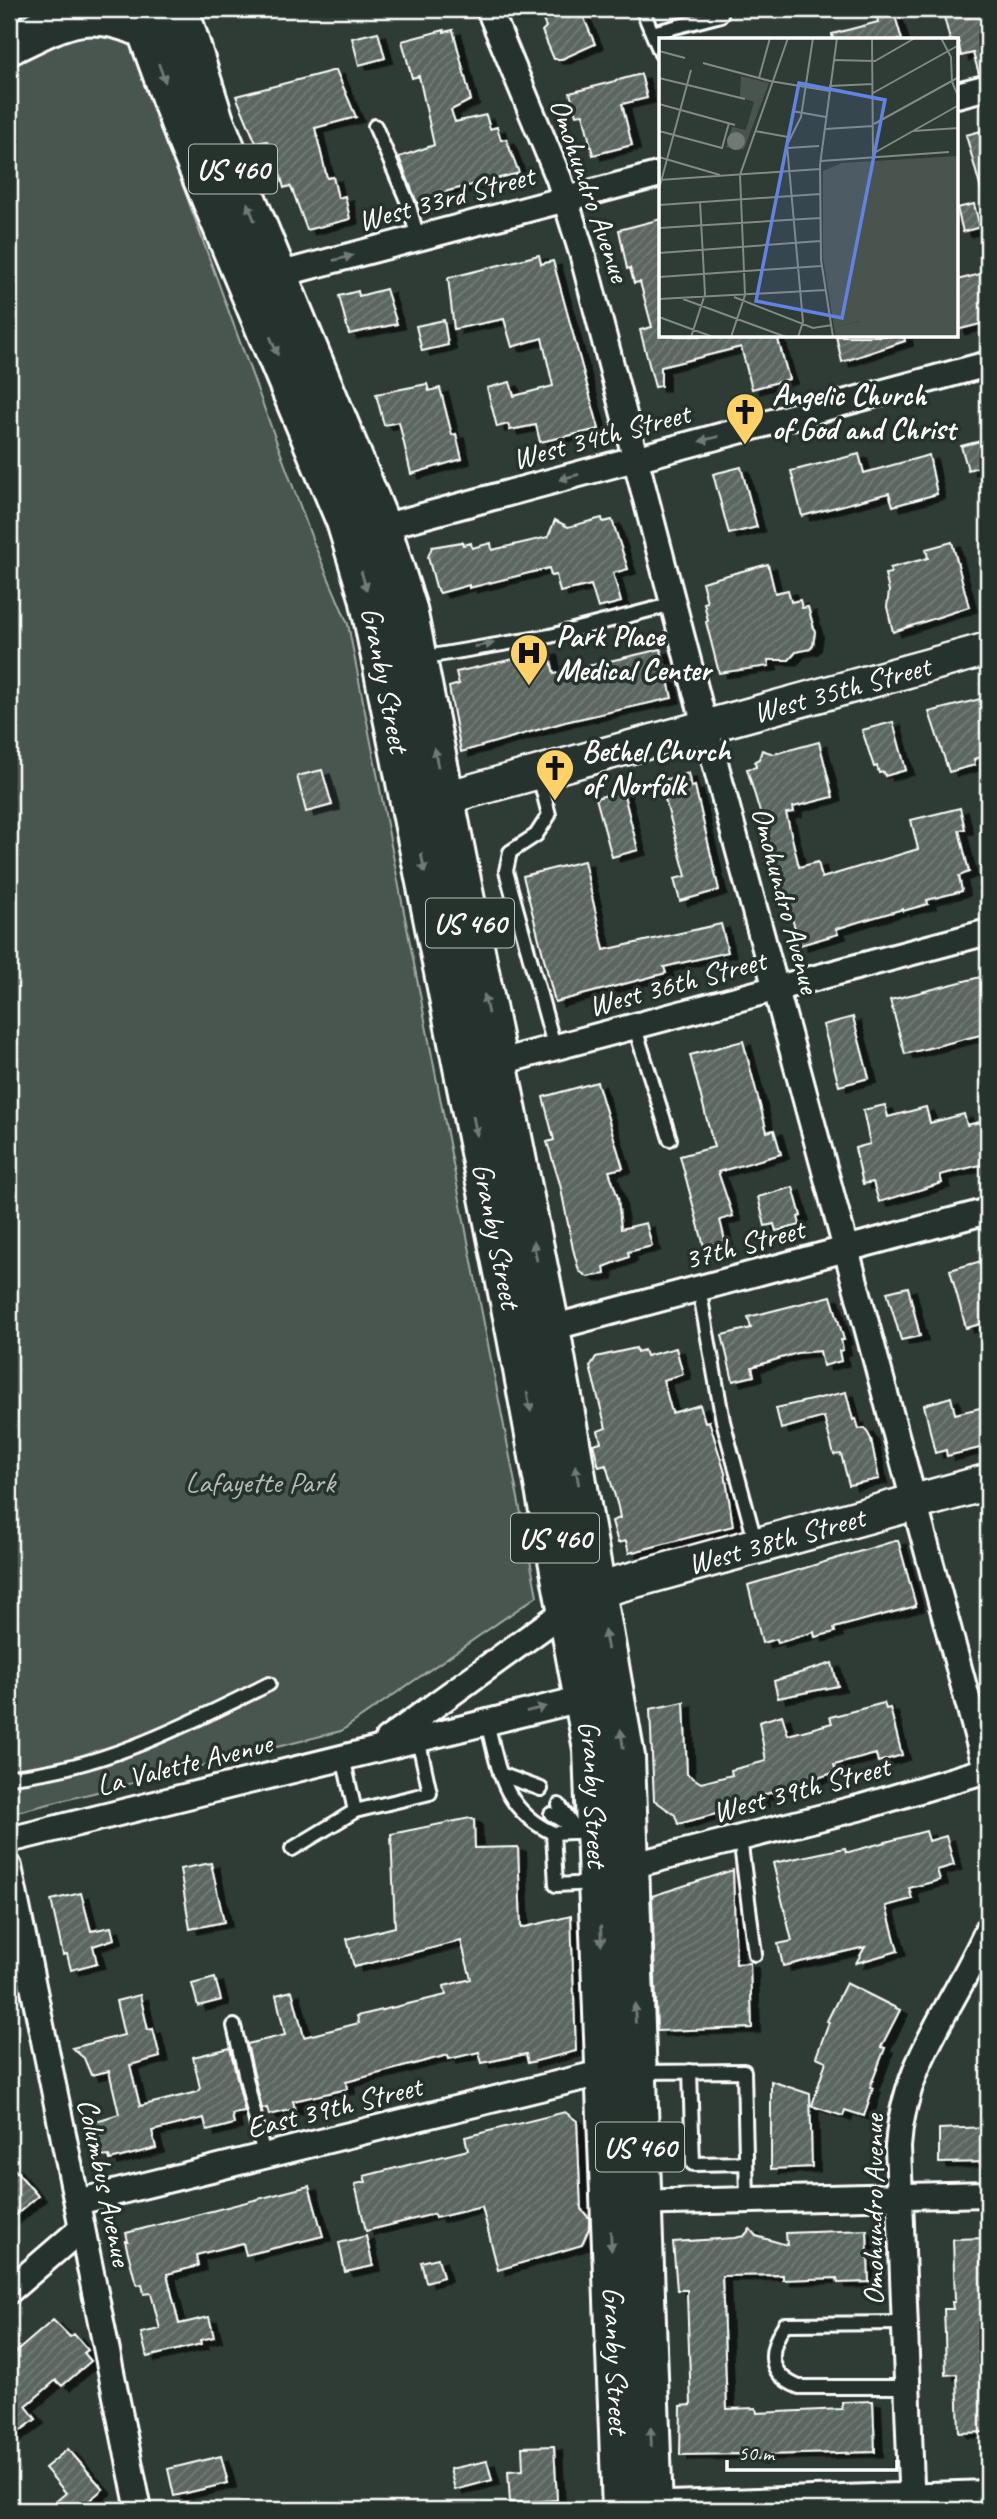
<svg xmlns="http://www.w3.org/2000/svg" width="997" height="2519" viewBox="0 0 997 2519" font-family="Caveat,sans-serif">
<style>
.park{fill:#4a544f;stroke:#a4aaa7;stroke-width:2}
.building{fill:url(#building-hatch);stroke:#fff;stroke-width:2;filter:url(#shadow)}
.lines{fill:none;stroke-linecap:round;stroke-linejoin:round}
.service-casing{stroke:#fff;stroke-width:18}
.minor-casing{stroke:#fff;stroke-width:30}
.tertiary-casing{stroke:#fff;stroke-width:37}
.secondary-casing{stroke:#fff;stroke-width:40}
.primary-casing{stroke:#fff;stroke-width:44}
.service{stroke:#26332d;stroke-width:12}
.minor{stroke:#26332d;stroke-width:24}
.tertiary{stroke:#26332d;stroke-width:32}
.secondary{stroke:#26332d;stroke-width:35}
.primary{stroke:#26332d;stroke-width:38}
.oneway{fill:#727a76}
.labels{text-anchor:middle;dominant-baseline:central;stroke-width:7;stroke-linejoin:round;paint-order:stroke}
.shield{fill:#26332d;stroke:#bec2c0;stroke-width:2}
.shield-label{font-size:28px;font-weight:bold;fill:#fff}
.street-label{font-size:30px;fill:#fff;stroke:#26332d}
.poi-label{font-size:30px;font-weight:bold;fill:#fff;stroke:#26332d;text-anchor:start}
.park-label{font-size:30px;fill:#b7bbb9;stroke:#26332d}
.inset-road{fill:none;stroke:#828986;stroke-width:2}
.view{fill:#6183e4;fill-opacity:0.15;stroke:#6183e4;stroke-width:3.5}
.inset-edge{fill:none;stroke:#fff;stroke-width:3.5}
</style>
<defs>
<pattern id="building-hatch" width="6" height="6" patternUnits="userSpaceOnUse" patternTransform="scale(1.75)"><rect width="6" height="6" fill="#5b6661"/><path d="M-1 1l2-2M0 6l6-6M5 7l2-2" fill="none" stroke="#747d79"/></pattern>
<filter id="shadow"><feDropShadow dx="8" dy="4.5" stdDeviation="0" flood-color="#0009"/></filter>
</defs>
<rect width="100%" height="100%" fill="#2f3b35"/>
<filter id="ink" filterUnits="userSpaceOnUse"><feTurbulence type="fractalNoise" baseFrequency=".0143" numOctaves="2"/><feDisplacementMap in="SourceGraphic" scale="14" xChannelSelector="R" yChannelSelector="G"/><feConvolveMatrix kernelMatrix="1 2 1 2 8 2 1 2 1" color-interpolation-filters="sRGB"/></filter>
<g filter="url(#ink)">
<path class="park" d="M9,9H118L314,544L348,624L537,1596L341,1731L9,1814Z"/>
<path class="building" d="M538,9H580L595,44L562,59H554L542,31L546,27Z
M876,9H893L902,40H833L832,34L878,22Z
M942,9H988V73L979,74L973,53L961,56L958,40H950Z
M444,30V32L453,30L471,100L451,110L455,122L486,115L490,129L497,127L501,140L506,139L519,173L444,192L417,203L399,157L434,145L419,76L412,78L402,41Z
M378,32L385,58L359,65L352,38Z
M336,70L356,117L315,128L327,178L333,177L338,198L345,196L350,219L307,230L292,189L290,186L284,188L277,162L273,163L267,141L256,143L236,96Z
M641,74L647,98L622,104L632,145L593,155L583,114L576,115L570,93Z
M988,129V196L983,197L966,135Z
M974,204L980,227L963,232L957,208Z
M661,219V336H777L789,379L752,389L741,347L661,367V386L655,387L640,330L652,327L640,282L634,283L630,268L627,269L619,230Z
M539,255L541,264L553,261L599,429L540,442L536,425L510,430L508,424L497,427L487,388L510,382L514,396L553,386L542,338L512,347L504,319L454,329L448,278Z
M988,272V322L957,330V280Z
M386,289L397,324L349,334L339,296L358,291L359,296Z
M444,320L448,345L422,351L416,326Z
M836,336H904L905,341L842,362Z
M427,384L429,391L440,388L452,435L456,434L462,459L411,474L399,422L384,425L376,394Z
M988,439V464L968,470L961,446Z
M859,454L864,473L929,455L937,494L893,506L889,493L802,516L791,471Z
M741,467L757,527L729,534L713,474Z
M602,518L603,522L612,520L628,569L613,573L621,602L598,608L591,585L560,592L556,575L551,576L549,568L469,588V585L440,593L436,587L428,557L432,547L462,542L463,545L471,543L472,548L491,543L492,550L548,537L555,520L568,527Z
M952,542L969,607L893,632L887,607L889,591L885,574L891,573L890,568L928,558L926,549Z
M768,564L775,593L788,590L791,602L800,600L802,608L808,607L815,632L813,645L810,649L796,652L789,660H768L769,666L719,673L706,622L708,621L704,603L707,602L702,582Z
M661,649L672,698L565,722L461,752L449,687L459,684L456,672L549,651L554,674Z
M988,697V755L974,759L975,765L949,772L929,712Z
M893,722L906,770L885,776L884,772L879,773L877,766L874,767L862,730Z
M819,742L833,797L793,807L794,812L786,813L799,867L818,862L822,878L918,849L911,820L960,808L965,829L959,830L969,872L959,876L962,891L927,900L928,904L903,911V909L858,922L836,929L838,934L800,945L747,769L756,767L755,761L759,759L762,750L774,754Z
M322,770L332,805L306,812L297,776Z
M688,773L691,787L695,786L719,890L680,901L674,879L686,876L660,781Z
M623,791L638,850L612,857L596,798Z
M584,861L604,950L721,924L728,952L664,967L666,973L555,1002L523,876Z
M988,975V1033L905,1054L890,1000Z
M853,1017L869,1078L839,1086L823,1025Z
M743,1041L767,1132L774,1130L781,1154L718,1172L733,1216L720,1220L727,1249L706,1254L680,1156L714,1147L690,1055Z
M597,1082L623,1168L609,1171L618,1198L621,1229L646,1223L652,1246L628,1252L629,1257L604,1267L605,1274L588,1277L579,1271L573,1249L560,1184L547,1142L554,1140L543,1097Z
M885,1105L888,1117L926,1107L930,1123L964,1114L967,1125L988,1120V1163L940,1175L942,1183L879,1202L873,1182L863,1184L855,1148L870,1144L863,1110Z
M793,1187L801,1216L798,1217L800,1225L776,1231L774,1224L765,1226L758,1197Z
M988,1259V1322L966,1328L950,1270Z
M908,1287L920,1336L901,1340L887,1292Z
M831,1296L844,1340H841L843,1350L839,1351L841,1361L823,1366L820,1351L797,1353L752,1367L754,1376L733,1381L722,1335L751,1328L748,1317Z
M636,1348L637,1352L644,1350L646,1356L676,1348L683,1374L663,1380L672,1413L700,1405L705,1422L709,1421L725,1473L733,1526L629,1553L626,1541L618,1543L612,1521L620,1518L618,1507L606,1465L599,1467L593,1444L601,1442L598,1431L606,1428L590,1367L596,1357Z
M846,1392L853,1420L856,1419L859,1429L865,1428L871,1439L879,1479L849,1485L841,1454L834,1455L824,1417L781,1429L776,1408Z
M951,1397L955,1414L988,1406V1446L947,1456L946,1450L935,1453L924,1405Z
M898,1540L916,1606L834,1628L835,1632L815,1637L814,1632L778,1643L777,1639L762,1643L748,1585Z
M832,1663L838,1686L778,1698L774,1681Z
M684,1702L687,1774L701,1783L732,1775L731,1770L766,1761L759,1722L782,1715L788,1735L832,1723L830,1717L884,1703L886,1709L890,1708L902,1755L878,1762L876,1754L834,1765L836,1772L760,1796L761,1802L678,1824L675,1815L654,1800L650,1709Z
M470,1818L474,1820L475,1848L518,1847L521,1928L571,1916L576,2051L528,2063L526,2054L482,2063L479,2052L449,2059L448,2055L346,2082L347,2089L293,2101L295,2109L269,2115L267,2108L262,2109L247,2044L285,2035L276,1995L292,1991L304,2037L359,2023L357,2016L446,1995L444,1986L471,1979L461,1941L354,1967L347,1939L395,1927L391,1834Z
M926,1831L929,1841L946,1836L954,1865L937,1870L940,1880L909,1888L912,1899L886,1906L898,1951L856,1963L865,1947L783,1966L778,1944L792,1941L773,1863L845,1848L846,1852H849Z
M211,1863L224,1922L190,1929L180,1869Z
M733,1870L736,1964L750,1963L752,2028L657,2031L652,1896Z
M81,1893L91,1931L111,1927L114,1939L93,1946L97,1963L71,1970L67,1954L63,1955L51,1900Z
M215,1978L221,2000L198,2006L192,1984Z
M846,1983L900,2010L881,2047L885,2048L870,2087L873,2088L864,2116L845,2110L843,2116L812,2106L826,2061L816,2057L829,2022L827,2021Z
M140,1995L148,2030L153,2029L160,2057L130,2065L140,2106L197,2092L200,2088L193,2057L230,2048L245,2112L232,2114L234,2124L207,2131L204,2118L152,2131L156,2148L110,2160L109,2156L101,2157L93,2122L119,2114L109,2071L91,2075L84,2058L72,2048L124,2035L116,2001Z
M771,2081L810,2094L812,2167L771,2169Z
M565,2112L577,2121L581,2209L589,2218V2228L582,2245L498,2270L482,2207L435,2218L434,2214L366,2231L355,2184L366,2182L364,2176L468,2150L465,2137Z
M988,2127V2162L939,2163V2129Z
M9,2163L38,2196L9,2221Z
M309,2186L323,2236L246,2255L243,2243L196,2255L198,2266L167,2274L179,2324L209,2317L214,2337L200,2340L201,2344L147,2357L141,2333L160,2329L151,2293L144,2294L142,2284L138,2285L135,2280L125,2241H128L126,2233Z
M750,2229L756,2236L787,2245L786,2233L867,2230L869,2282L838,2283L837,2278L783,2280V2275L722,2276L727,2409L756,2408L757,2413L842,2409V2402L873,2401L875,2452L763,2455L758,2460L741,2454L680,2455L681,2406L691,2405L687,2295V2290H677L673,2242L734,2238L744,2236Z
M366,2236L373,2266L345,2272L339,2243Z
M988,2238V2432L959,2433L957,2374L946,2375L945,2335L944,2309H953L952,2302H955L953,2239Z
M438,2258L443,2277L426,2282L421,2262Z
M53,2320L70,2337L74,2334L88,2350L84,2353L91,2361L62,2386L56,2380L26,2406L36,2419L9,2439V2358Z
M554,2446L557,2500L510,2503L508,2471L523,2470L522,2447Z
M68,2449L103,2489L78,2510H46L66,2493L45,2468Z
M221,2456L228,2483L174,2496L168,2469Z
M487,2461L492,2480L455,2490L450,2469Z"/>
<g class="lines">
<defs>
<path id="service" d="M642,9L661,54
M652,33L721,15
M375,126L408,203L418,238
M420,658L550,636L673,604
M538,772L549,815L536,835L510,852L506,871L555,1049
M635,1028L670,1139
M699,1288L723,1421L756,1544
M487,1722C499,1771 503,1810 553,1833L556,1885L594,1883
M343,1757L355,1811L430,1793L418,1738
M500,1774L541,1789
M9,1777C102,1769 186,1725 269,1684
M559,1805L578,1832
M551,1814L572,1827
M553,1833L591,1831
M740,1838L755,1954
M292,1849L355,1811
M234,2026L264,2156
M690,2071L693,2164L746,2163
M641,2072L744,2071L747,2199
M905,2323L785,2324C767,2351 767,2374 799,2387H908"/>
<path id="minor" d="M489,9L559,179L582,253L700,707L988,1776
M957,95L988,87
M266,278L661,174
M367,531L988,364
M485,1066L988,932
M536,1332L988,1211
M387,1740L568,1609
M9,1840L585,1698
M630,1866L862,1807L987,1770
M9,1867L139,2510
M77,2202L605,2072
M628,2203L988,2194
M9,2291L82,2228
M640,2505L988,2493
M912,2510L898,2147C903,2062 955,2005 988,1929"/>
<g id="tertiary">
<path id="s1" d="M423,804L988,649"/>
</g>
<g id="secondary">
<path id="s2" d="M571,1607L597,1590L988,1482"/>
</g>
<g id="primary">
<path id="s3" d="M139,9L185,136L346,521L369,597L517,1337L593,1749L622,2510"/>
<path d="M179,9L214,121L381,527L407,609L550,1328L625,1757L653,2510"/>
<path d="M9,45C62,19 88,2 146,29"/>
</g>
</defs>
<use href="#service" class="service-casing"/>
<use href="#minor" class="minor-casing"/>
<use href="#tertiary" class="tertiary-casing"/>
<use href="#secondary" class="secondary-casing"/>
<use href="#primary" class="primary-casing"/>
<use href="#service" class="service"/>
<use href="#minor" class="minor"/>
<use href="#tertiary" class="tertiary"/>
<use href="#secondary" class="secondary"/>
<use href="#primary" class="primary"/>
</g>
<defs><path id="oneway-solid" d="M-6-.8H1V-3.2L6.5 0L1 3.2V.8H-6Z" transform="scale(1.75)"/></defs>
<g class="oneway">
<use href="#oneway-solid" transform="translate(162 73) rotate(70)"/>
<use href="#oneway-solid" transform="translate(251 212) rotate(-112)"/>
<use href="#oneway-solid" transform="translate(343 258) rotate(-15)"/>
<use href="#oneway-solid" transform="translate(274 346) rotate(68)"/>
<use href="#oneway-solid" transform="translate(709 439) rotate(165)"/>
<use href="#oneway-solid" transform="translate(569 477) rotate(165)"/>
<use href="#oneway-solid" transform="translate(364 581) rotate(74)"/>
<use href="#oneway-solid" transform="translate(484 645) rotate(-10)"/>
<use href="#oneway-solid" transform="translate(436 757) rotate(-101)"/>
<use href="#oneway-solid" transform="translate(423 863) rotate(79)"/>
<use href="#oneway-solid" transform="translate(486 1004) rotate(-101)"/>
<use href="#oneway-solid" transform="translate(475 1126) rotate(79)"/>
<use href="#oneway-solid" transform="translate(535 1251) rotate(-101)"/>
<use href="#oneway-solid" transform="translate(529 1402) rotate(79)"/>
<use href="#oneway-solid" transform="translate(577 1475) rotate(-100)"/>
<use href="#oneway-solid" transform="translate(606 1640) rotate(-100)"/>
<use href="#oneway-solid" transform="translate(536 1709) rotate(-14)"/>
<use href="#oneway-solid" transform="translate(622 1739) rotate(-98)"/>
<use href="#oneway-solid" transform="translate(601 1936) rotate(88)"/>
<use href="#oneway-solid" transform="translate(635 2013) rotate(-92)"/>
<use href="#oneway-solid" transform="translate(611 2241) rotate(88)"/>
<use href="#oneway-solid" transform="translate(651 2437) rotate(-92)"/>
</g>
</g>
<defs>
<symbol id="church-pin" viewBox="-11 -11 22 30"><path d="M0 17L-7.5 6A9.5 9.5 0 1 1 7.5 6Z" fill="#ffd166" stroke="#26332d"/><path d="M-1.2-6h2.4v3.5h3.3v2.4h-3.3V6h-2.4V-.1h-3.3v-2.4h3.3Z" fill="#111"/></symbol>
<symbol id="hospital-pin" viewBox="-11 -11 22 30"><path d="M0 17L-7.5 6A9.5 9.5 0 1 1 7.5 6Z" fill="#ffd166" stroke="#26332d"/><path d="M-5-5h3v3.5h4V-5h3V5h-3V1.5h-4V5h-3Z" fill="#111"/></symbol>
</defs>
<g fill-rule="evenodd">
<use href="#church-pin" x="723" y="390" width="44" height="60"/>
<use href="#hospital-pin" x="507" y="631" width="44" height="60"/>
<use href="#church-pin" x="533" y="746" width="44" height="60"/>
</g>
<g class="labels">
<g class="shield">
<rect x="189" y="144.5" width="88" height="49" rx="5"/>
<rect x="426" y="898.5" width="88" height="49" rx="5"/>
<rect x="511" y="1513.5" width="88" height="49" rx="5"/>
<rect x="596" y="2122.5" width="88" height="49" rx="5"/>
</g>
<g class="shield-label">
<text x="233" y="169">US 460</text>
<text x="470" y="923">US 460</text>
<text x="555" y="1538">US 460</text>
<text x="640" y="2147">US 460</text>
</g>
<g class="street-label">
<text transform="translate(590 190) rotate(71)">Omohundro Avenue</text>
<text transform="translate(446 198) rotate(-15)">West 33rd Street</text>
<text transform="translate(601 436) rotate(-15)">West 34th Street</text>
<text stroke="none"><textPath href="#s3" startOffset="716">Granby Street</textPath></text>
<text stroke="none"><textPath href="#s1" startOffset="434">West 35th Street</textPath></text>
<text transform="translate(786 900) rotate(75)">Omohundro Avenue</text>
<text transform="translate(677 983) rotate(-15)">West 36th Street</text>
<text stroke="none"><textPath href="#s3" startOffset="1283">Granby Street</textPath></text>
<text transform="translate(744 1244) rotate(-15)">37th Street</text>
<text stroke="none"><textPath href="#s2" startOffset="217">West 38th Street</textPath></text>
<text transform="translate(184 1764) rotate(-14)">La Valette Avenue</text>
<text transform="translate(801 1789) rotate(-15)">West 39th Street</text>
<text stroke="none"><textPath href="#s3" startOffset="1850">Granby Street</textPath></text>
<text transform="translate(334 2107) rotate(-14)">East 39th Street</text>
<text transform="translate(105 2182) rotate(78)">Columbus Avenue</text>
<text transform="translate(873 2210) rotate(-90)">Omohundro Avenue</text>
<text stroke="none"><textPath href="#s3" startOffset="2417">Granby Street</textPath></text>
</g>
<g class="poi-label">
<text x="772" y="395">Angelic Church<tspan x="772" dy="34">of God and Christ</tspan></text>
<text x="556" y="636">Park Place<tspan x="556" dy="34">Medical Center</tspan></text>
<text x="582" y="751">Bethel Church<tspan x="582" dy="34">of Norfolk</tspan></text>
</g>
<g class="park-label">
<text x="260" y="1482">Lafayette Park</text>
</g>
</g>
<g transform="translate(659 38)">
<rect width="299" height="299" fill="#2f3b35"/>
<path d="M202,283L205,299H177L175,289Z" fill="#4a544f"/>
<path d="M82,38L110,45L85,111L77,112L67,109L73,89L87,92L95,64L81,59ZM299,118V299H205L201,283L175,289L164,220V133L183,125Z" fill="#4a544f"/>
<path d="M68 103a9 9 0 1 1 18 0a9 9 0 1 1-18 0Z" fill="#707975"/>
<path class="inset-road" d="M213,0L214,121M282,0L292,19L293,44L300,60M0,13L26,20M174,22L216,23L256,0M44,25L111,43L171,53M0,40L86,61M100,40L111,0M170,48L214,46M214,55L300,7M0,66L76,87M133,73L167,79M215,86L300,39M166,91L214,88M0,93L63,110L70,85M96,93L129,99M254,93L300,90M128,110L160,108M215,115L300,67M0,119L61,137M162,123L290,114M0,142L161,131M0,151L32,32M0,167L161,156M0,190L161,180M0,215L161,203M0,239L162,228M75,259L154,290L173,287M0,261L167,252M24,261L127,299M0,279L54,299M32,299L46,256L41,164M72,299L86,257L81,137L129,0M139,299L144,284L128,107L142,79L154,0M174,299L162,222L161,127L178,0"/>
<path class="view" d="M140,45L226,62L183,280L97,263Z"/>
<rect width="299" height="299" class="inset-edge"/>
</g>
<rect width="997" height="2519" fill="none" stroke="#26332d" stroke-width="35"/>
<rect x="18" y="18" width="962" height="2484" fill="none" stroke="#fff" stroke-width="2.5" filter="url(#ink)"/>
<path d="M727 2460v10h170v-10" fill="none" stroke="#ffffff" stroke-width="3.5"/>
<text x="738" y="2460" font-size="21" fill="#ffffff" stroke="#26332d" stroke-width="5" paint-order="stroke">50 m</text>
</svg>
